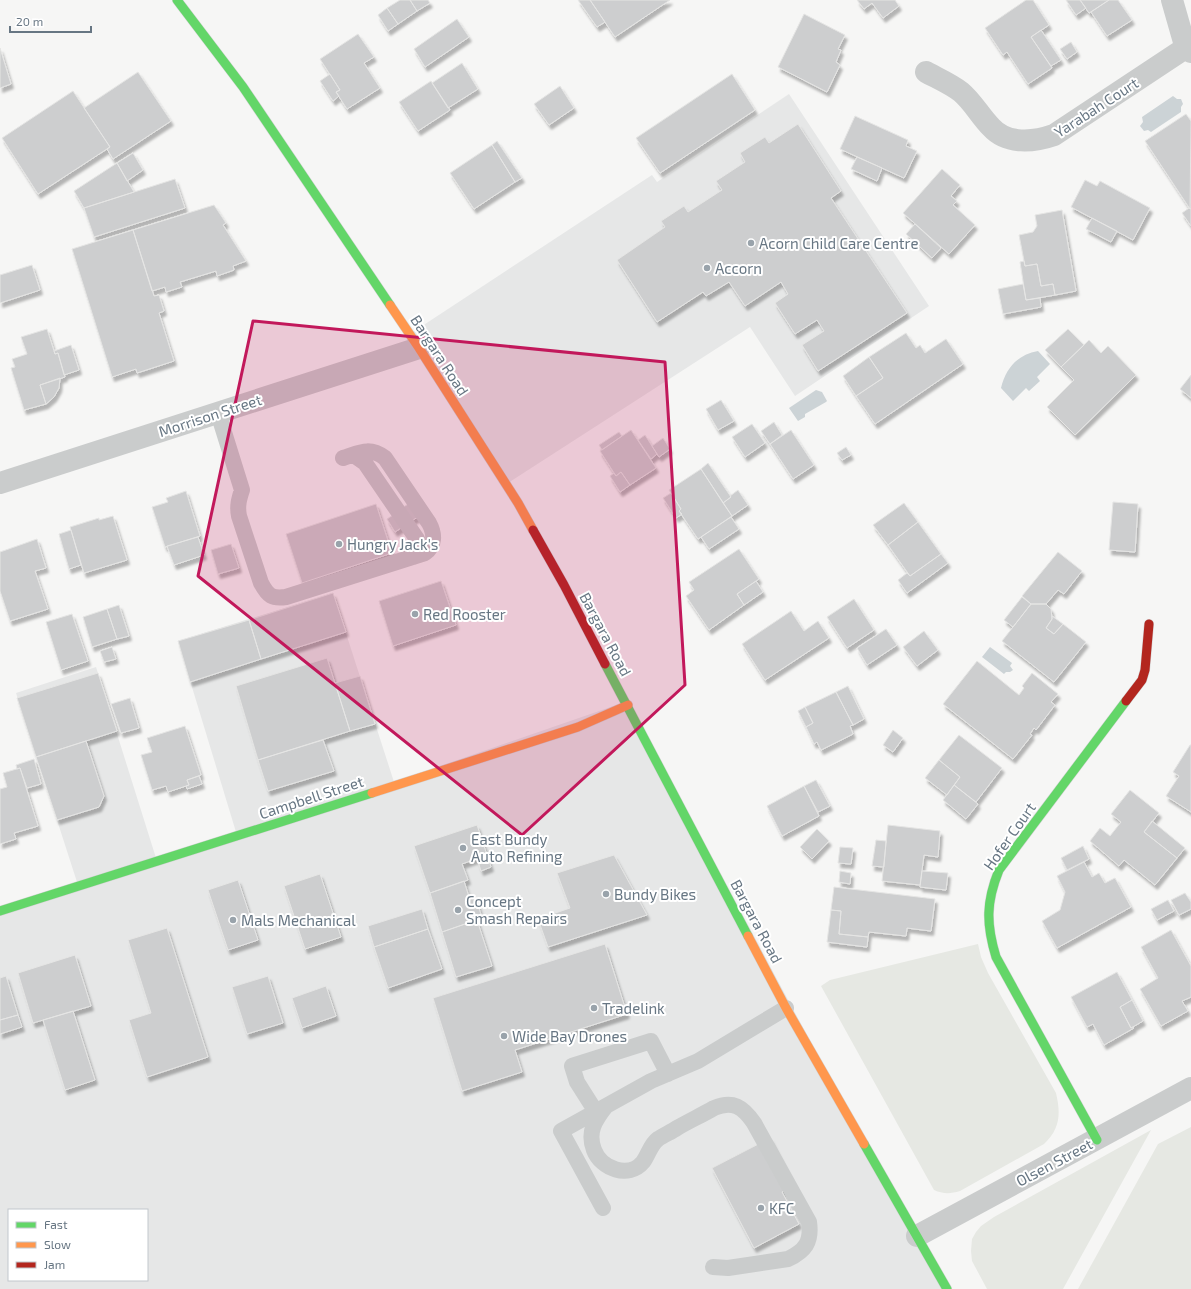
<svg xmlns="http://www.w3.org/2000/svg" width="1191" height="1289" viewBox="0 0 1191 1289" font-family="'Exo 2',sans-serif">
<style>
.built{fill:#e6e7e7;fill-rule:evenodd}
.green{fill:#e6e8e3}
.water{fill:#ccd3d6}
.building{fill:#cdcecf;stroke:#e5e5e4;filter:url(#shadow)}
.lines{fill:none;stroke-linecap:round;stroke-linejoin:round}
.fast-casing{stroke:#d2d2d3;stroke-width:10}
.slow-casing{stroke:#d2d2d3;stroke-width:10}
.jam-casing{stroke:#d2d2d3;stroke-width:10}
.lane{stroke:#cacccc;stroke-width:16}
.street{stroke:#cacccc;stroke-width:22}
.fast{stroke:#63d668;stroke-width:9}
.slow{stroke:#ff974d;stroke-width:9}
.jam{stroke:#b3261e;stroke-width:9}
.marked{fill:#c2185b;fill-opacity:0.2;stroke:#c2185b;stroke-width:3;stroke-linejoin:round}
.poi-dot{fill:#99a3ab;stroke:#fff;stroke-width:1.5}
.labels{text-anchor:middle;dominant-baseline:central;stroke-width:4;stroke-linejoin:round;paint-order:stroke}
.street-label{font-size:15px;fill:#677683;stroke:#fff}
.poi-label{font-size:15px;fill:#677683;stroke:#fff;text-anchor:start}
</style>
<defs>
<filter id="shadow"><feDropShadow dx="2.5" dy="4.5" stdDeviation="1" flood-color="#0004"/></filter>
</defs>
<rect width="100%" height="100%" fill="#f6f6f5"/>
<path class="built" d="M789,94L929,306L795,396L750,327L508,483L413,332L652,175L657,182Z
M333,593L394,782L628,701L943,1289H0V907L77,882L16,693L96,667L156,858L236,832L178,641ZM9,1210H147V1280H9Z"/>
<path class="green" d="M978,944L981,957L988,973L1056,1093C1061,1114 1060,1129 1044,1144L960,1191C950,1194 943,1194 934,1190L821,986L830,980Z
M1191,1127V1289H1078L1158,1144Z
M1151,1130L1063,1289H987L972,1261L971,1251L972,1239L976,1232L981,1226L994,1217Z"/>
<path class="water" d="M1173,96L1177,99H1181L1183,104L1181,107V112L1151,132L1148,130L1144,131L1140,126L1143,122L1142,117Z
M1038,351L1050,364L1037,377L1040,381L1029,391L1026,388L1013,401L1001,388C1006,368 1017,355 1038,351Z
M816,390L822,392L827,401L826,402L805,414V417L798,421L789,408Z
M990,647L1012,663L1010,666L1013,670L1010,672H1006L1004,674L982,657Z"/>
<path class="building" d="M400,0H410L417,11L398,24L387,8Z
M410,0H428L430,3L417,11Z
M578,0H590L605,22L597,27Z
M590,0H670L615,37Z
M857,0H895L899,6L883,18L872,3L864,9Z
M1026,0H1033L1049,25L1031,37L1052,68L1028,84L1007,52L1003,55L985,28Z
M1066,0H1080L1086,8L1076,15Z
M1080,0H1109L1089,13Z
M1109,0H1118L1132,20L1107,36L1091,12Z
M387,8L398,24L388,31L378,15Z
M804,14L845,35L838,49L841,50L836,62L840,65L827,92L778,67Z
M457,19L469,37L425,67L414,49Z
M1041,30L1061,60L1051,66L1031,37Z
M358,34L374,57L364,63L380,88L347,109L336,92L340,90L320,59Z
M1071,42L1077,52L1067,59L1060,49Z
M0,48L11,84L0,88Z
M462,63L478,89L448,108L432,83Z
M138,72L171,121L113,159L107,149L110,147L84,108Z
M330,74L340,90L336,92L339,96L333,101L320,81Z
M732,74L755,110L660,173L636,138Z
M431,81L450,110L418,131L399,102Z
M560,86L574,108L549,125L534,104Z
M73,91L110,147L38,194L2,138Z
M1186,114L1191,121L1190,209L1145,141Z
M855,116L908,140L906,146L917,151L904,178L840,149Z
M798,124L841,191L831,198L907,313L818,371L802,345L824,331L817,320L795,334L775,303L788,294L781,282L745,306L729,282L706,296L703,292L657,322L617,260L665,227L661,221L684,206L688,212L722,190L716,181L745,162L740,153L765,137L769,143Z
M497,141L522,178L515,182L492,145Z
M492,145L515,182L474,209L450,173Z
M133,153L143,170L127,181L117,163Z
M857,157L882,168L877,181L851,169Z
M117,163L134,192L84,208L74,191Z
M942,169L960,185L951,196L957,201L953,205L975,225L949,254L903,213Z
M175,179L185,208L94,237L84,208Z
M1085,180L1097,186L1100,181L1150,208L1133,240L1071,207Z
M214,205L226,223L223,225L246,261L233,266L234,270L217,276L216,271L180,282L182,287L166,292L165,287L152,291L133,230Z
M1189,208L1191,209V226L1182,213Z
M1062,210L1076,291L1055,295L1053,284L1041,286L1037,264L1025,266L1019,235L1033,232L1037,226L1035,215Z
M1092,218L1117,231L1111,242L1086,229Z
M915,224L941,248L932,258L906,234Z
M133,230L154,296L159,295L164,311L159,313L174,361L137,373L136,369L112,377L72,249Z
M1024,261L1025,266L1037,264L1041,286L1053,284L1055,295L1026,300L1020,262Z
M32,265L40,290L0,303V275Z
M1023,284L1026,300L1040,298L1041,307L1003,314L998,289Z
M47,329L55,354L58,353L65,377L40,385L46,404L24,410L11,368L15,367L12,359L27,354L21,337Z
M1068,329L1084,345L1061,367L1045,350Z
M906,333L916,348L920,345L925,353L946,339L963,364L875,424L856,396L883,378L869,357Z
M1089,340L1101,353L1108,346L1136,375L1075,435L1047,407L1074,380L1061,367Z
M71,345L79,370L64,375L58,353L55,354L54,351Z
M869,357L883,378L856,396L843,376Z
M1191,375V398L1180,389Z
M60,378L59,388L54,397L46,404L40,385Z
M721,400L734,421L718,430L706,409Z
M774,422L782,435L770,444L761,431Z
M752,424L765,443L745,457L732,437Z
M631,430L656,468L630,485L621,472L616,476L600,451Z
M791,430L814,465L793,479L770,444Z
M619,432L622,436L602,450L599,445Z
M645,435L657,454L651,459L638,440Z
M663,438L670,449L659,457L652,446Z
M846,447L851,455L842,460L837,453Z
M708,463L731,497L723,503L701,469Z
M701,469L732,516L698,539L679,511L681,509L669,490Z
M621,472L630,485L620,492L610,476L614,473L616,476Z
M738,490L748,505L732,516L723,503L731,497L730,496Z
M186,491L200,536L165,547L152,507L168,502L166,498Z
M671,493L681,509L679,511L682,514L676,518L663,498Z
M411,502L420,516L411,521L402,508Z
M1113,502L1138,504L1135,552L1109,550Z
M904,503L918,522L888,545L873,525Z
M376,504L392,553L302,583L286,534Z
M396,513L404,526L395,532L387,519Z
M113,516L127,560L84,573L70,527L99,518V520Z
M731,517L739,529L709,549L701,537Z
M918,522L941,554L910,576L888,545Z
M71,530L81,565L69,569L59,534Z
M198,537L204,555L174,565L167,546Z
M37,539L46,568L35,571L48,609L10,621L0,591V552Z
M231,544L239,568L218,574L211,550Z
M739,549L759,579L737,594L744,605L709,630L686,596L694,590L689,582Z
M1058,552L1082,571L1064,594L1058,590L1046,604H1031L1022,596Z
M941,554L948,563L907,593L898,580L907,573L910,576Z
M441,581L456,625L393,646L379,601Z
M756,581L763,592L744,605L737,594Z
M333,593L346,632L261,659L249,620Z
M1022,597L1031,604L1013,627L1004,620Z
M854,599L874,630L847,648L827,617Z
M1031,604H1046L1051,609L1052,619L1046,628L1054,634L1063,624L1086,642L1054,682L1002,641Z
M119,605L129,636L117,639L107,609Z
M107,609L117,639L92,647L83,617Z
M791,611L804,631L818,621L829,638L765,680L742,644Z
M72,614L88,661L61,670L46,622Z
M1052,616L1063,624L1054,634L1046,628L1052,619Z
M249,620L261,659L190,682L178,641Z
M886,629L897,645L867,665L857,648Z
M924,631L938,650L917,666L903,647Z
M112,647L116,659L104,662L100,651Z
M327,658L350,731L258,760L236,686Z
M977,661L1019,695L1024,688L1022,686L1032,673L1058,694L1051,702L1055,705L1036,730L1034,728L1030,734L1032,735L1013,759L943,704Z
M98,673L117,731L36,757L17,698Z
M360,676L375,724L350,731L335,683Z
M848,686L864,719L853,725L836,692Z
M836,692L853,725L850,726L853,734L821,750L817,742L814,744L806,727L813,723L805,707Z
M130,698L139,728L121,733L111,704Z
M805,707L813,723L806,727L798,711Z
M185,726L201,775L187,780L189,785L168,792L166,786L152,790L141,755L152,752L147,738Z
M893,730L903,738L893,752L883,745Z
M959,735L1002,768L976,802L954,785L960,777L939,760Z
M323,740L334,771L268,791L258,760Z
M86,741L104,796L99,807L57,820L36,757Z
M1190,745H1191V812L1166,796L1179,776L1173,772Z
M34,759L41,784L27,788L20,768L17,769L16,765Z
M939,760L960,777L947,795L925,778Z
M20,768L38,826L14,833L16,839L0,844V789L7,787L3,773Z
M199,776L202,784L187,789L186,786L189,785L187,780Z
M816,780L830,806L818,812L804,786Z
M954,785L978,804L966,819L943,800Z
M804,786L819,816L782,836L767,806Z
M1130,790L1159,813L1144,832L1177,858L1155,885L1124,860L1119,866L1090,841L1100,828L1110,836L1121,822L1111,814Z
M1152,821L1185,848L1177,858L1144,832Z
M477,825L487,855L462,864L468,880L430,893L414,846Z
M888,825L940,831L938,857L924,855L920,885L882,881Z
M817,829L829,841L812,859L800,847Z
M876,840L886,841L884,867L872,866Z
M1083,846L1089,859L1067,870L1061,858Z
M840,847L853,848L851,864L838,863Z
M487,855L491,867L481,871L477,858Z
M614,855L647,915L548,947L538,919L570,908L557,873Z
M1084,862L1092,877L1099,873L1105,883L1115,878L1131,907L1057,948L1042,921L1060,910L1065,892L1057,876Z
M840,871L851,873L850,884L839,882Z
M922,871L948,873L946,890L920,887Z
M320,874L341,937L305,949L284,886Z
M238,880L258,940L228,950L208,890Z
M464,881L469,897L475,895L482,918L442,932L430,893Z
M834,887L935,899L931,931L907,928L906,936L869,932L868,937L839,934L841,911L831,910Z
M1185,893L1191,902V909L1179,915L1171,900Z
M1168,900L1174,911L1157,920L1151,909Z
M422,909L428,929L374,947L368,926Z
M831,910L841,911L839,934L868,937L867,947L827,942Z
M477,920L492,966L456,977L442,932Z
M167,928L208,1057L147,1077L129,1020L151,1013L128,940Z
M428,929L442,969L388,988L374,947Z
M1171,930L1191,966V997L1182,1001L1188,1011L1161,1026L1140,989L1158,978L1141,947Z
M605,944L627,1014L515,1050L522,1072L462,1091L433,998Z
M75,955L91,1006L33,1023L18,973Z
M1117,972L1132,1000L1120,1007L1131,1028L1133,1027L1134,1028L1104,1045L1093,1024L1087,1027L1071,997Z
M6,976L18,1015L0,1020V978Z
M268,976L283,1023L247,1034L232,987Z
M326,986L336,1016L302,1028L292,998Z
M1132,1000L1143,1021L1131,1028L1120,1007Z
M73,1011L95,1080L65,1090L43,1020Z
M18,1015L22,1027L0,1034V1020Z
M770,1138L794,1185L782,1192L799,1224L754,1248L712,1168Z"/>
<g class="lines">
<defs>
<path id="fast" d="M177,0L243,87L390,305
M605,664L748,936
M0,911L372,793
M1097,1140L996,957C986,924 986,902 999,870L1126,701
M864,1144L947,1289"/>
<path id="slow" d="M390,305L419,348L518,503L533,530
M372,793L578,727L628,705
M748,936L786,1008L864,1144"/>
<path id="jam" d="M533,530L564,585L605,664
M1126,701L1142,680L1145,670L1149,624"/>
</defs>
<use href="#fast" class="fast-casing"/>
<use href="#slow" class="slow-casing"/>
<use href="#jam" class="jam-casing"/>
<path class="lane" d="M218,413L242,490C239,499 237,506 239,516L261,583C268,596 272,599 286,597L425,553C435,546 435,534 429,523L385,458C369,446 359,453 343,458
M349,456H355L365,463L417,539C420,547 419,551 413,557
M606,1106C595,1120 587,1132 594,1150C601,1169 629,1179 643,1162C649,1154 650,1145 658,1139C664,1135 671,1132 677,1128C689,1121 702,1115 714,1108C733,1100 743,1107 754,1123L809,1222C812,1242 805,1251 788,1259L728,1268L713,1267
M596,1112L577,1082L572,1066L651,1041L668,1074
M603,1208L561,1131L651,1081L698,1061L786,1008"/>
<path class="street" d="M1172,0L1184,42L1191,52
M926,72C937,78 951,84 961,92C973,102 980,116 991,127C1007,145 1034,142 1054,135L1187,47
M0,483L419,348
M917,1236L1191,1088"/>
<use href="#fast" class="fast"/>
<use href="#slow" class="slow"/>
<use href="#jam" class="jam"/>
</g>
<path class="marked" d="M253,321L665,362L685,685L522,835L198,576Z"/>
<g class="poi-dot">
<circle cx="751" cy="243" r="4"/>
<circle cx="707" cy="268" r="4"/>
<circle cx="339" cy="544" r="4"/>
<circle cx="415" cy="614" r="4"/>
<circle cx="463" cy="848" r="4"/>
<circle cx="606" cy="894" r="4"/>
<circle cx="458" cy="910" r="4"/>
<circle cx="233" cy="920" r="4"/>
<circle cx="594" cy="1008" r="4"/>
<circle cx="504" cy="1036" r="4"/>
<circle cx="761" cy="1208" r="4"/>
</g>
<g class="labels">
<g class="street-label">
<text transform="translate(1096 107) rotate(-33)">Yarabah Court</text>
<text transform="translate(440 355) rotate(57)">Bargara Road</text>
<text transform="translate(210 415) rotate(-18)">Morrison Street</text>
<text transform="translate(606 634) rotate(62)">Bargara Road</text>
<text transform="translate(311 797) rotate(-18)">Campbell Street</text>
<text transform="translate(1009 836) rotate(-55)">Hofer Court</text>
<text transform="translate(757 921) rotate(62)">Bargara Road</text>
<text transform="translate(1054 1162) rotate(-28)">Olsen Street</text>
</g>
<g class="poi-label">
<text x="759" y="243">Acorn Child Care Centre</text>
<text x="715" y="268">Accorn</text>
<text x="347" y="544">Hungry Jack's</text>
<text x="423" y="614">Red Rooster</text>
<text x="471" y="839">East Bundy<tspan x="471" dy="17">Auto Refining</tspan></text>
<text x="614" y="894">Bundy Bikes</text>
<text x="466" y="901">Concept<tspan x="466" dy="17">Smash Repairs</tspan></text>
<text x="241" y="920">Mals Mechanical</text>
<text x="602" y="1008">Tradelink</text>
<text x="512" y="1036">Wide Bay Drones</text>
<text x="769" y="1208">KFC</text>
</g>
</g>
<rect x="8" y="1209" width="140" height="72" fill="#ffffff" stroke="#c2c8cd"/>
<rect x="16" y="1222" width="20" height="6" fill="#63d668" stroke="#c2c8cd"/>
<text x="44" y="1229" font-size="12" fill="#677683">Fast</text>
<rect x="16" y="1242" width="20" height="6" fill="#ff974d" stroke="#c2c8cd"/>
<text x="44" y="1249" font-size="12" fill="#677683">Slow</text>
<rect x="16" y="1262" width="20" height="6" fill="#b3261e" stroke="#c2c8cd"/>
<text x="44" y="1269" font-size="12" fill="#677683">Jam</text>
<path d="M10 26v6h81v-6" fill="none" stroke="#677683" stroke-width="2"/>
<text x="16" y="26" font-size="12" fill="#677683" stroke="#ffffff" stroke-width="3" paint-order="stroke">20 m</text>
</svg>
